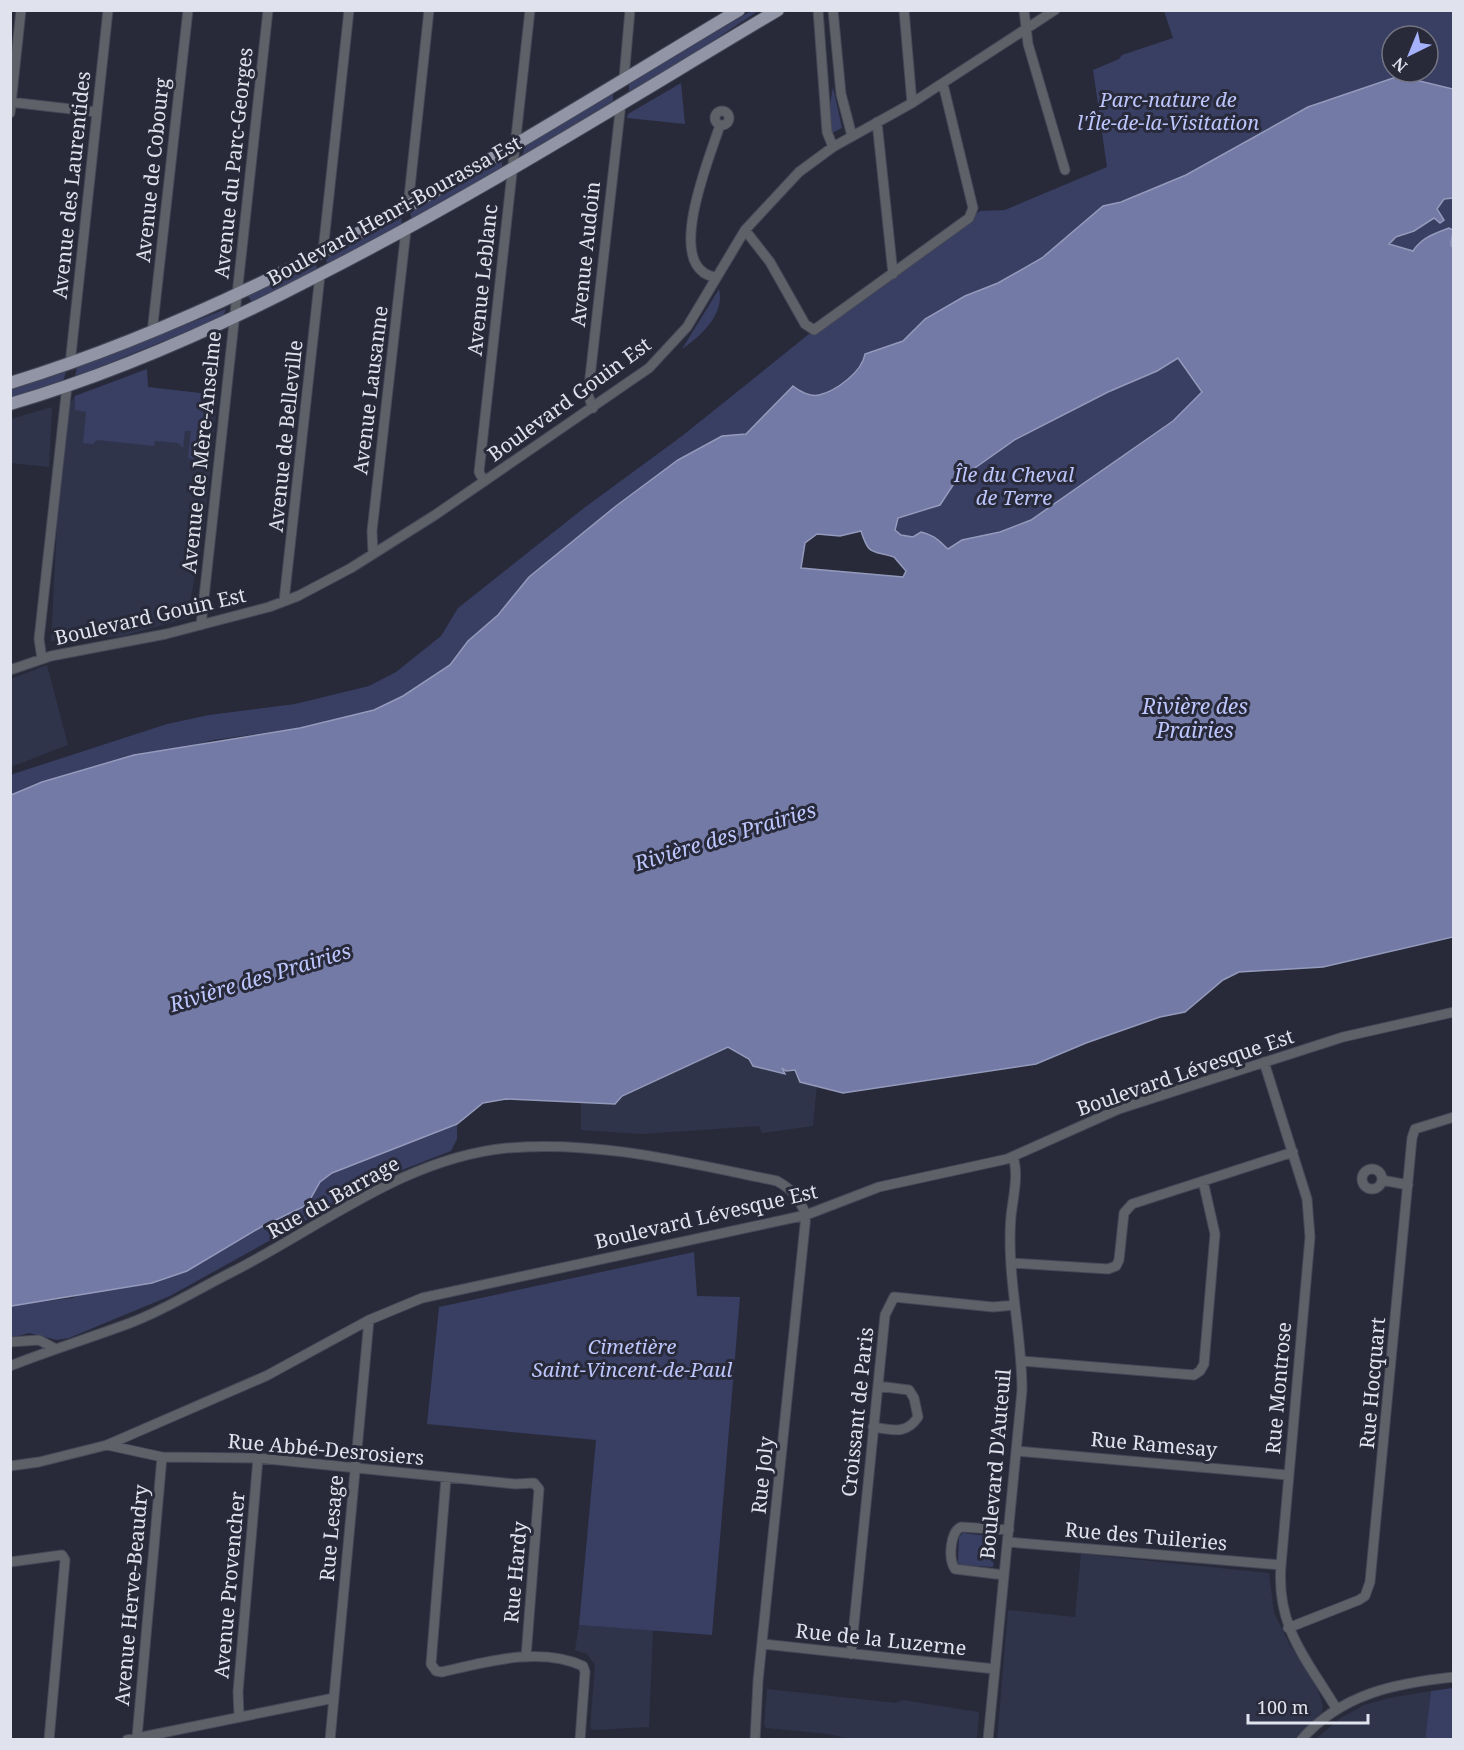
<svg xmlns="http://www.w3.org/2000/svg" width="1464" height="1750" viewBox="0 0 1464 1750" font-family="'Noto Serif',serif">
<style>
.built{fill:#30344a}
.green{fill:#393e63;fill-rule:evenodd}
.water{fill:#737aa6;stroke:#949abb;stroke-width:1.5;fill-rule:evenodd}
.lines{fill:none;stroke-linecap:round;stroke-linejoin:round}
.minor-casing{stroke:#454857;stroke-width:11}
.major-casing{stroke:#454857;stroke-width:14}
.minor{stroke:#5f6169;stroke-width:9}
.major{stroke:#9295a6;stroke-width:12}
.labels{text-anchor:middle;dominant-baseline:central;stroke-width:6;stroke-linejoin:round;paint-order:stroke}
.park-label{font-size:20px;font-style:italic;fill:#bcc5fc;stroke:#282a3a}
.street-label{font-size:20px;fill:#e0e3ed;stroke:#282a3a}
.water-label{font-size:21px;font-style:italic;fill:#bdc6fd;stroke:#282a3a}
</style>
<rect width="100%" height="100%" fill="#282a3a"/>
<path class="built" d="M147,369L148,387L218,395L204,529L187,618L123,636L51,641L57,525L70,403L75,396Z
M52,407L49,467L11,463V419Z
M47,665L68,745L11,767V679Z
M728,1047L749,1059L795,1070L800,1082L817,1085L813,1126L762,1133L759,1126L641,1134L581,1130V1102L615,1104L622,1096Z
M1081,1554L1269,1573L1274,1613L1290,1645L1317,1687L1323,1706L1322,1712L1294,1739L997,1740L1008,1610L1075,1617Z
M579,1625L653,1630L649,1727L594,1730L590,1728L595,1665L587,1654L575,1650Z
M767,1689L896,1703L902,1700L979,1712L977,1739H849L829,1734L766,1728L764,1724Z
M1431,1691L1425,1739L1315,1740L1339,1719L1364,1705L1389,1698Z"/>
<path class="green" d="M751,11H758L704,47L629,92V83Z
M1164,11H1453V92L1383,83L1308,107L1186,175L1149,193L1103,206L1042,258L903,341L865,354C862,372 836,391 819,395C810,397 799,391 792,386L746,434L722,436L678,460L616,506L529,577L498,615L468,641L450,665L403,696L374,710L300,728L214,740L42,782L11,795L10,775L167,724L209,715L295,704L369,686L396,672L441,636L458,608L584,508L682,436L814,330L901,267L980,211L1005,210L1107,167L1093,70L1119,59L1122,55L1173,38ZM1392,36H1428V72H1392Z
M681,83L685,124L627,118L628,114Z
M833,87L842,128L832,133L830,105Z
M613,92V101L523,155L524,145Z
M503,157L502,167L412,220L410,212Z
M1453,198V230L1449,228L1419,242L1414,251L1390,247V241L1414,231L1434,218L1441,222L1444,220L1437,209L1444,199Z
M401,217L402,225L327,265L326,257Z
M316,262L317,270L252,303L248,296Z
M719,289C725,314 701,336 682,349Z
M226,309L223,317L75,377L77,367Z
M1178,358L1202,392L1173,421L1031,520L1000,532L962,540L948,549L921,532L913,537L901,535L895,530L898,518L940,505L955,482L1016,439L1108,392L1157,371Z
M147,369L148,387L208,394L205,431L201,432L202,459L199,461L188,458L191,431H185L183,448L178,443L155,441L154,446L97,440L93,444L83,443L86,412L75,410V396Z
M66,372L63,381L11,397V389Z
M457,1124V1139L451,1151L384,1177L170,1296L69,1338L57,1340L29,1333L11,1338V1306L14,1305L72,1298L261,1227L307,1205L320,1182L332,1173Z
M694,1252L697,1296L740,1297L712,1635L579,1625L596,1440L427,1424L439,1307Z
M963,1533L996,1537L993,1567L962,1565L958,1563L959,1537Z
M1453,1688V1739L1425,1740L1431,1691Z"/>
<path class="water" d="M1399,76L1453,89V198L1444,199L1437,209L1444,220L1440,223L1434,218L1414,231L1396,237L1389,244L1413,251C1422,237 1434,234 1449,228L1453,230L1451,245L1454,249L1453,937L1323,967L1239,972L1223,980L1185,1012L1160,1017L1086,1043L1036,1064L843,1093L800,1082L795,1070L786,1071L782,1068L785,1074L753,1066L749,1059L728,1047L622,1096L615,1104L506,1099L483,1103L457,1124L332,1173L320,1182L307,1205L261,1227L187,1271L152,1283L11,1306V795L42,782L134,755L300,728L374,710L403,696L450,665L468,641L498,615L529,577L616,506L678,460L722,436L746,434L793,386C799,391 810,397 819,395C836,391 862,372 865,354L903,341L925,319L965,296L998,283L1042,258L1103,206L1121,202L1186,175L1308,107ZM1178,358L1202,392L1173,421L1031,520L1000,532L962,540L948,549C938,540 934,535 921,532L913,537L901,535L895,530L898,518L940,505L955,482L1016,439L1108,392L1157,371ZM861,531C869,556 871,550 894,557L906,571L903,577L801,568L805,543L817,534L840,536Z"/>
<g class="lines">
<defs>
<path id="minor" d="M818,10L827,132L833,147
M833,10L841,94L852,136
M904,10L912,103
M1024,10L1028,44L1065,170
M624,78L630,10
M10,102L97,112
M715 118a7 7 0 1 1 14 0a7 7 0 1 1-14 0Z
M10,113L21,10
M877,122L893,274
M408,206L429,10
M745,230L770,262L805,324L814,330L969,218L973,208L943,84
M323,251L349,10
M716,278C712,276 706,275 703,272C671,249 711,154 720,125
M152,333L188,10
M70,364L108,10
M593,408L588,395L621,103
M484,481L479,472L530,10
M373,554L372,531L406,230
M284,601L320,275
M201,625L268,10
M42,659L39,639L67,386
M10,670L51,656L166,634L269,607L298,596L351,568L435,515L649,368L687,327L745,230L799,172L833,147L912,103L1055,10
M1264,1062L1307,1199L1310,1237L1281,1565C1276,1627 1306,1658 1336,1708
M1362 1179a10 10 0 1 1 20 0a10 10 0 1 1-20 0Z
M1382,1180L1408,1185
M1011,1263L1108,1269L1116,1266L1119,1260L1124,1213L1132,1204L1293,1152
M10,1342L39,1340L54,1348
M1022,1361L1194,1375L1200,1371L1204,1364L1215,1234L1203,1181
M10,1366C50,1350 90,1338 130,1323C165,1310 198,1289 232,1272C321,1227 404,1158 507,1148C598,1140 688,1163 777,1181C793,1190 799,1198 806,1215L758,1681L755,1740
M873,1427C893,1430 906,1435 918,1417L914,1398L909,1390L878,1386
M107,1445L162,1457L258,1458L515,1484L534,1483L539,1489L526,1657
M1016,1451L1288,1475
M10,1466L39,1462L107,1445L266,1376L369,1320L422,1298L806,1215L879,1187L1007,1159L1119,1109L1343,1037L1454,1012
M446,1478L431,1664L436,1671L442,1672C486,1662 540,1646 583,1666L585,1672L580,1740
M1008,1542L1281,1565
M10,1562L62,1555L65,1560L49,1740
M1004,1575L955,1569C948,1559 950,1532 961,1527L1009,1530
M1288,1628L1359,1600L1365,1596L1370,1582L1412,1138L1415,1129L1454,1117
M763,1644L995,1669
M851,1654L885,1315L894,1297L993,1307L1015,1305
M239,1715L238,1692L258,1458
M137,1737L162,1457
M127,1740L334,1698
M330,1740L369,1320
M988,1740L1022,1390C1022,1332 1006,1274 1011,1216C1013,1198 1019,1174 1013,1157
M1301,1740C1341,1694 1395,1683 1454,1677"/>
<path id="major" d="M10,383C273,302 505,150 739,10
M10,404C117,373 217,328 315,277C474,196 625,101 778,10"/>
</defs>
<use href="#minor" class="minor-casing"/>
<use href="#major" class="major-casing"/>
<use href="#minor" class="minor"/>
<use href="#major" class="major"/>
</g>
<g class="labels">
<g class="park-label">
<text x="1168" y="99">Parc-nature de<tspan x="1168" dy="23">l'Île-de-la-Visitation</tspan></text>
<text x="1014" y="474">Île du Cheval<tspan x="1014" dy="23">de Terre</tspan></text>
<text x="632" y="1346">Cimetière<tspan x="632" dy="23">Saint-Vincent-de-Paul</tspan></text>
</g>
<g class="street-label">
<text transform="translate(233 163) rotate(-84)">Avenue du Parc-Georges</text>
<text transform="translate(152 170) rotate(-84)">Avenue de Cobourg</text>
<text transform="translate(71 185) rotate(-84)">Avenue des Laurentides</text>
<text transform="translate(394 210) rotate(-29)">Boulevard Henri-Bourassa Est</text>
<text transform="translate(585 254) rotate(-84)">Avenue Audoin</text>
<text transform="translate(482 280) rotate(-84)">Avenue Leblanc</text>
<text transform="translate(370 390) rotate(-83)">Avenue Lausanne</text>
<text transform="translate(569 399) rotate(-36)">Boulevard Gouin Est</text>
<text transform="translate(285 436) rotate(-84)">Avenue de Belleville</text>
<text transform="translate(201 452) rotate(-84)">Avenue de Mère-Anselme</text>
<text transform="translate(150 616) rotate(-13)">Boulevard Gouin Est</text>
<text transform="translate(1185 1072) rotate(-19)">Boulevard Lévesque Est</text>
<text transform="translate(333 1197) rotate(-29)">Rue du Barrage</text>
<text transform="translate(706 1216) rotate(-13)">Boulevard Lévesque Est</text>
<text transform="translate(1372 1383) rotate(-85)">Rue Hocquart</text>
<text transform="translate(1278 1388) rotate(-85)">Rue Montrose</text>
<text transform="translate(857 1412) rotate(-84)">Croissant de Paris</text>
<text transform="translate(1154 1444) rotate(5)">Rue Ramesay</text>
<text transform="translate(326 1449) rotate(5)">Rue Abbé-Desrosiers</text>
<text transform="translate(995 1464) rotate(-85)">Boulevard D'Auteuil</text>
<text transform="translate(762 1475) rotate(-84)">Rue Joly</text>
<text transform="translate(331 1528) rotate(-85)">Rue Lesage</text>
<text transform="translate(1146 1536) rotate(5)">Rue des Tuileries</text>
<text transform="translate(515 1572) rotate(-85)">Rue Hardy</text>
<text transform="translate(229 1585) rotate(-85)">Avenue Provencher</text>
<text transform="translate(131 1595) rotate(-85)">Avenue Herve-Beaudry</text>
<text transform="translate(881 1639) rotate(6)">Rue de la Luzerne</text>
</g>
<g class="water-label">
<text x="1195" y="706">Rivière des<tspan x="1195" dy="24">Prairies</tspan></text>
<text transform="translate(725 836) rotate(-17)">Rivière des Prairies</text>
<text transform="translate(260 977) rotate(-17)">Rivière des Prairies</text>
</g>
</g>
<rect width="1464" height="1750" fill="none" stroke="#e0e3ed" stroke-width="24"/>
<g transform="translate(1410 54) rotate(223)"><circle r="28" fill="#282a3a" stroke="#727482" stroke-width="1.5"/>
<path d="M0-4.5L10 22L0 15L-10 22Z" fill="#a6b1fc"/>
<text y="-9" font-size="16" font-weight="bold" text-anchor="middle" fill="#e0e3ed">N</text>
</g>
<path d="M1248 1714v9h120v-9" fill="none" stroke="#e0e3ed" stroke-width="3"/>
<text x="1257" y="1714" font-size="18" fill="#e0e3ed" stroke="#282a3a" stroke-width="4.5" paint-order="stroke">100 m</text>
</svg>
